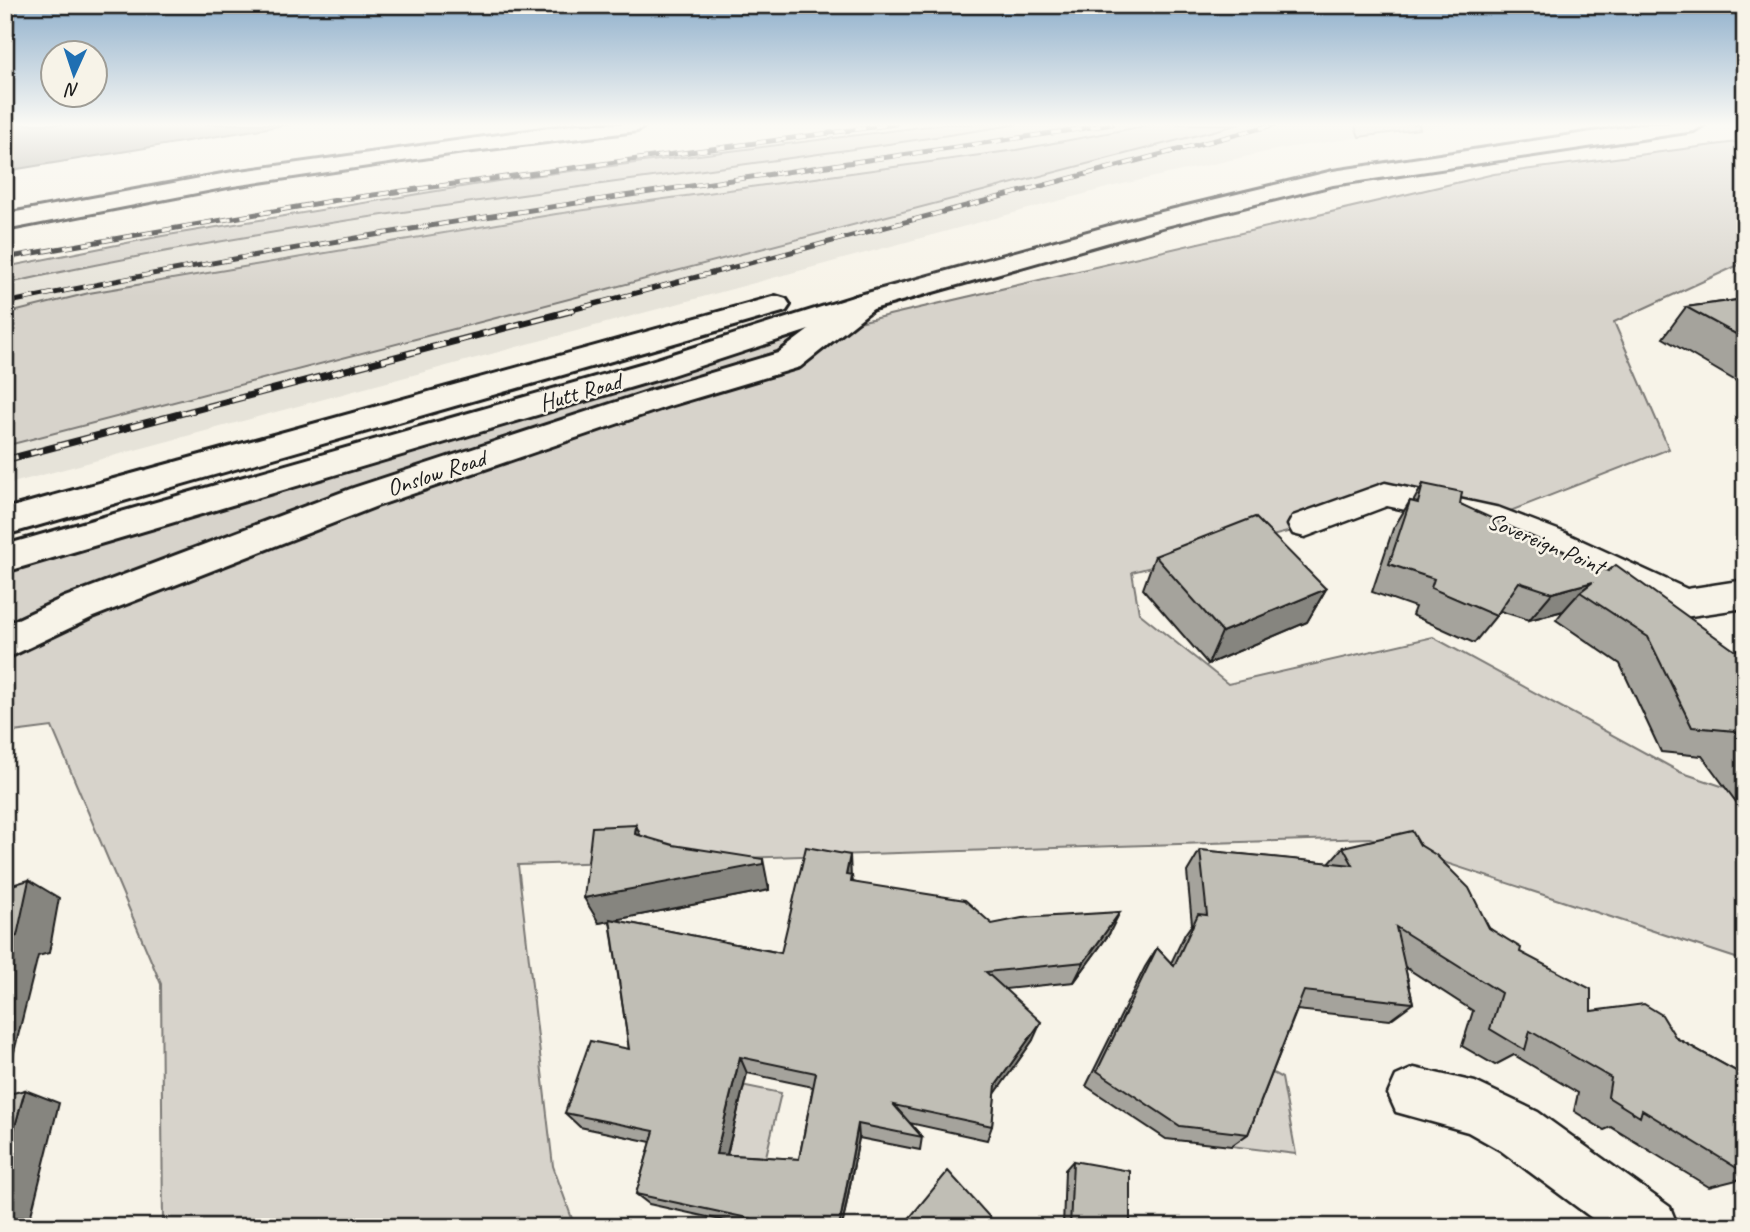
<svg xmlns="http://www.w3.org/2000/svg" width="1750" height="1232" viewBox="0 0 1750 1232" font-family="Caveat,sans-serif">
<style>
.built{fill:#e6e3d9}
.green{fill:#d7d3cb;stroke:#7a7874;stroke-width:2}
.water{fill:#aca9a2;stroke:#72716c;stroke-width:2}
.lines{fill:none;stroke-linecap:round;stroke-linejoin:round}
.street-casing{stroke:#1c1c1c;stroke-width:5}
.secondary-casing{stroke:#1c1c1c;stroke-width:6}
.primary-casing{stroke:#1c1c1c;stroke-width:6}
.highway-casing{stroke:#1c1c1c;stroke-width:6}
.street{fill:#f7f3e8;fill-rule:evenodd}
.secondary{fill:#f7f3e8;fill-rule:evenodd}
.primary{fill:#f7f3e8;fill-rule:evenodd}
.highway{fill:#f7f3e8;fill-rule:evenodd}
.rail-far1-casing{stroke:#1c1c1c;stroke-width:5}
.rail-casing{stroke:#1c1c1c;stroke-width:7}
.rail-far1{stroke:#f7f3e8;stroke-width:3.5;stroke-dasharray:10;stroke-linecap:butt}
.rail{stroke:#f7f3e8;stroke-width:4.5;stroke-dasharray:13;stroke-linecap:butt}
.wall{fill:#a5a39c;stroke:#1c1c1c;stroke-width:2;fill-rule:evenodd}
.shaded-wall{fill:#86857f;stroke:#1c1c1c;stroke-width:2}
.building{fill:#c0beb5;stroke:#1c1c1c;stroke-width:2;fill-rule:evenodd}
.labels{text-anchor:middle;dominant-baseline:central;stroke-width:5;stroke-linejoin:round;paint-order:stroke}
.street-label{font-size:24px;fill:#1c1c1c;stroke:#f7f3e8}
</style>
<rect width="100%" height="100%" fill="#f7f3e8"/>
<filter id="ink" filterUnits="userSpaceOnUse"><feTurbulence type="fractalNoise" baseFrequency=".0143" numOctaves="2"/><feDisplacementMap in="SourceGraphic" scale="14" xChannelSelector="R" yChannelSelector="G"/><feConvolveMatrix kernelMatrix="1 2 1 2 8 2 1 2 1" color-interpolation-filters="sRGB"/></filter>
<g filter="url(#ink)">
<path class="built" d="M1019,124H1155L1016,150L556,214L89,293L5,314V284L121,258L325,223Z
M1240,124H1455L1285,148L1114,186L5,485V446Z"/>
<path class="green" d="M945,124H1019C681,179 339,209 5,284V267L162,236L516,178Z
M1155,124H1240L5,446V314L89,293L556,214L1016,150Z
M1361,124H1419L1420,129L1359,137L1355,126Z
M1745,141V262L1614,322L1669,449L1500,515L1388,492L1311,526L1132,572L1139,613L1228,684L1433,637L1680,772L1745,794V961L1370,838L518,865L553,1166L575,1227H163L161,984L52,727L5,733V571L735,351L1494,174Z
M1262,1067L1282,1078L1296,1154L1231,1146Z
M717,1080L781,1093L763,1169L725,1161Z"/>
<path class="water" d="M5,124H292L5,171Z"/>
<g class="lines">
<defs>
<path id="street" d="M1385,483L1500,508L1563,532L1687,589L1745,580V608L1684,617L1481,526L1387,506L1305,537L1293,534L1288,525L1293,516Z
M1414,1068L1475,1082L1538,1112L1670,1207L1678,1227H1604L1500,1150L1468,1132L1396,1112L1388,1094L1396,1076Z"/>
<path id="secondary" d="M863,294L873,297L877,303L873,309L800,367L669,406L377,506L93,617L5,659V625L65,597L353,488L647,392L778,353L853,297Z"/>
<path id="primary" d="M1645,124H1705L1694,131L1333,185L1162,227L873,309L666,377L5,572V545L644,363L853,297L1145,216L1333,171Z
M776,296L786,299L790,305L786,311L5,535V509Z"/>
<path id="highway" d="M578,124H648L637,131L457,153L233,186L5,230V214L233,172Z"/>
</defs>
<use href="#street" class="street-casing"/>
<use href="#secondary" class="secondary-casing"/>
<use href="#primary" class="primary-casing"/>
<use href="#highway" class="highway-casing"/>
<use href="#street" class="street"/>
<use href="#secondary" class="secondary"/>
<use href="#primary" class="primary"/>
<use href="#highway" class="highway"/>
<defs>
<path id="rail-far1" d="M5,258L337,200L895,124
M5,303C371,227 742,180 1112,124
M564,312L1276,124"/>
<path id="rail" d="M5,460L570,311"/>
</defs>
<use href="#rail-far1" class="rail-far1-casing"/>
<use href="#rail" class="rail-casing"/>
<use href="#rail-far1" class="rail-far1"/>
<use href="#rail" class="rail"/>
</g>
<path class="wall" d="M1745,299V383L1741,384L1663,338L1686,307Z
M1423,484L1734,650L1745,649V814L1702,756L1661,752L1620,664L1556,620L1563,611L1529,620L1500,611L1474,643L1412,615L1415,607L1372,592L1393,529L1410,501L1413,502Z
M1155,556L1326,589L1307,622L1208,664L1143,589Z
M636,825L640,836L769,885V890L614,920L781,953L851,876H852L853,882L992,924L1109,934L1074,982L1005,989L1033,1040L995,1093L992,1126L987,1140L910,1123L922,1137L920,1150L859,1138L842,1227H752L649,1204L636,1194L651,1142L580,1127L565,1113L629,1049L610,921L599,923ZM747,1073L813,1087L799,1159L727,1155Z
M1420,845L1489,928L1520,952L1591,1011L1676,1038L1745,1076V1178L1709,1187L1611,1127L1604,1130L1574,1111L1578,1093L1514,1055L1495,1065L1462,1046L1473,1011L1405,967L1413,1003L1390,1020L1297,1010L1248,1134L1231,1146L1166,1139L1086,1086L1145,967L1157,948L1171,963L1185,934L1192,924L1187,872L1200,850L1329,863L1343,847Z
M1073,1161L1130,1227H1063L1065,1170Z
M1260,1219L1292,1227H1245V1226Z"/>
<path class="shaded-wall" d="M1593,582L1580,592L1563,611L1529,620L1552,593Z
M1326,589L1307,622L1208,664L1222,632Z
M636,825L647,852L635,834Z
M850,855L851,878L846,875Z
M763,859L769,890L599,923L584,898Z
M29,880L59,898L49,953L38,956L5,1088V941Z
M1120,912L1109,934L1074,982L1084,962Z
M1041,1022L1033,1040L990,1101L996,1085Z
M740,1057L747,1073L724,1166L716,1154Z
M25,1090L59,1103L28,1227H5V1162Z
M858,1124L859,1138L842,1227H839Z"/>
<path class="building" d="M1745,299V339L1686,307Z
M1423,484L1462,492L1460,504L1608,571L1616,565L1734,650L1745,649V743L1735,731L1692,727L1648,637L1580,592L1593,582L1552,593L1519,582L1496,616L1431,588L1434,579L1389,564L1410,501L1418,503Z
M1255,517L1326,589L1222,632L1155,556Z
M636,825L635,834L673,845L763,859V864L584,898L592,827Z
M1412,831L1420,845L1436,855L1469,888L1489,928L1521,948L1520,952L1591,989V1011L1644,1004L1662,1015L1676,1038L1745,1076V1173L1642,1110L1640,1117L1608,1097L1611,1078L1530,1031L1525,1050L1490,1029L1501,993L1396,927L1413,1003L1304,991L1248,1134L1180,1126L1097,1071L1157,948L1174,966L1198,914L1207,915L1200,850L1353,865L1343,847Z
M806,847L850,855L846,875L852,876L851,882L965,900L992,924L1022,918L1120,912L1084,962L986,972L1041,1022L996,1085L992,1126L894,1105L922,1137L858,1124L839,1227H756L757,1220L636,1194L654,1131L565,1113L590,1041L629,1049L610,919L781,953ZM740,1057L816,1073L799,1159L716,1154Z
M29,880L17,936L6,940L5,941V887Z
M25,1090L5,1162V1095Z
M1073,1161L1130,1171V1227H1070Z
M948,1171L993,1221L1010,1227H902Z
M1260,1219L1292,1227H1260Z"/>
</g>
<linearGradient id="sky" x2="0" y2="1"><stop stop-color="#90b0cc"/><stop offset="0.42" stop-color="#fbfaf5"/><stop offset="1" stop-color="#fbfaf5" stop-opacity="0"/></linearGradient>
<rect width="1750" height="297" fill="url(#sky)"/>
<g class="labels">
<g class="street-label">
<text transform="translate(580 392) rotate(-16)">Hutt Road</text>
<text transform="translate(436 473) rotate(-18)">Onslow Road</text>
<text transform="translate(1546 543) rotate(23)">Sovereign Point</text>
</g>
</g>
<rect width="1750" height="1232" fill="none" stroke="#f7f3e8" stroke-width="28"/>
<rect x="14" y="14" width="1722" height="1204" fill="none" stroke="#1c1c1c" stroke-width="2.5" filter="url(#ink)"/>
<g transform="translate(74 74) rotate(183)"><circle r="33" fill="#f7f3e8" stroke="#9f9d96" stroke-width="2"/>
<path d="M0-5L12 26L0 18L-12 26Z" fill="#1f6fb2"/>
<text y="-10" font-size="19" font-weight="bold" text-anchor="middle" fill="#1c1c1c">N</text>
</g>
</svg>
